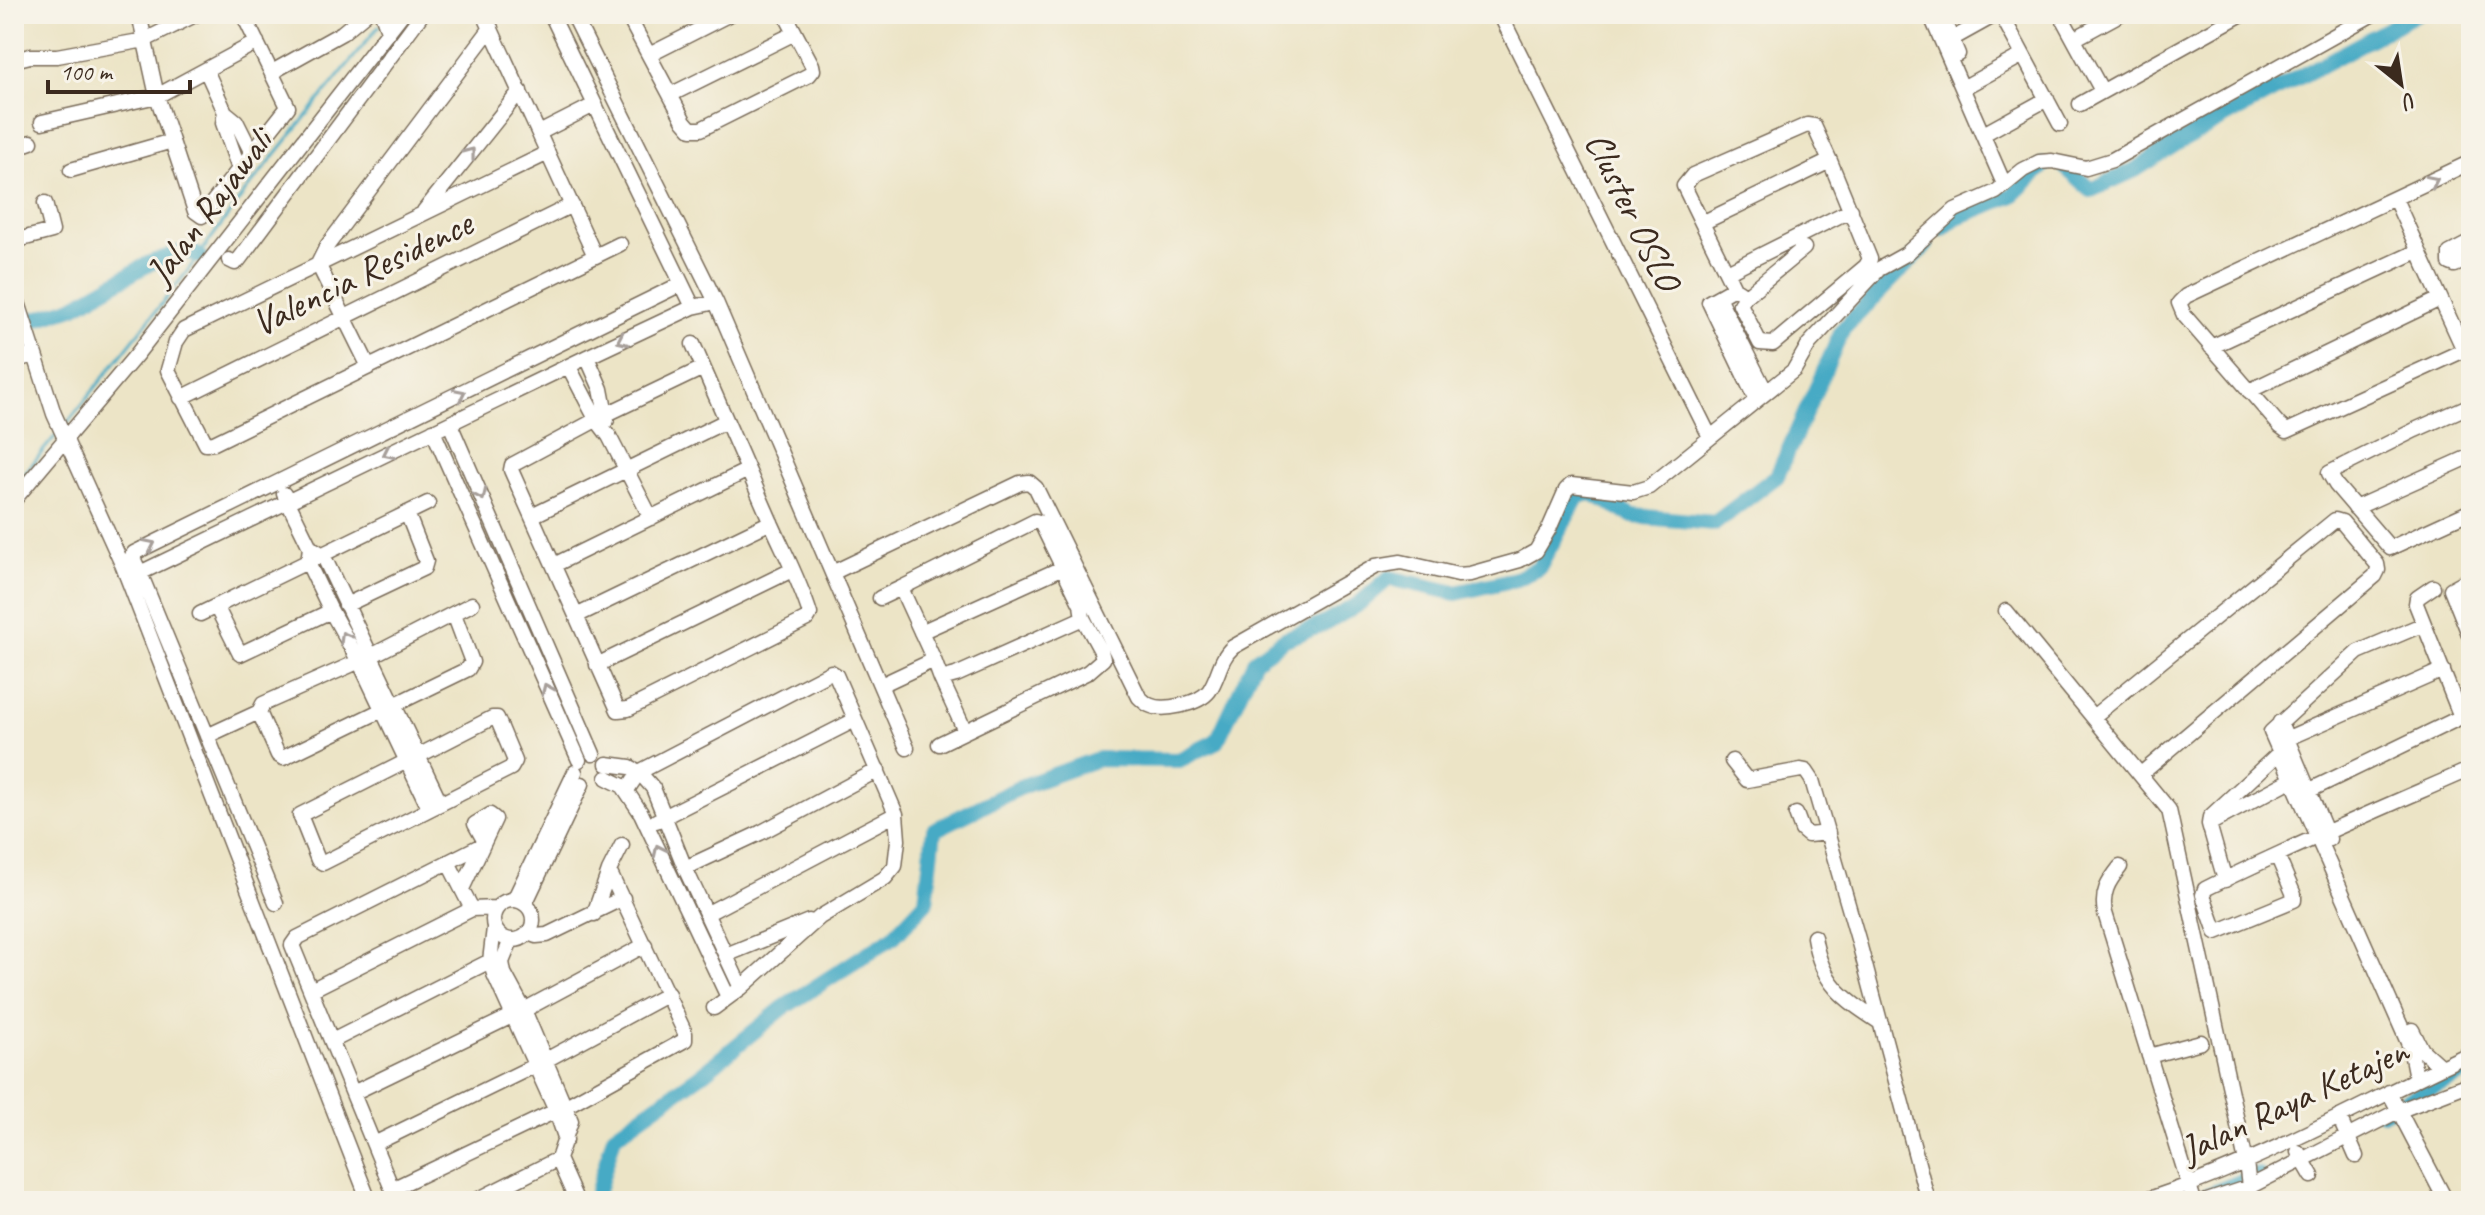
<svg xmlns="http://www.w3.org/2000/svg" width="2485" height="1215" viewBox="0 0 2485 1215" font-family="Caveat,sans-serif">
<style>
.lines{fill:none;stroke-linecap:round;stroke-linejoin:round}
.stream{stroke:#46aac5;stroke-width:3}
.river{stroke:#46aac5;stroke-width:16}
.minor-casing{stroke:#796b59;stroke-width:17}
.minor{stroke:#fff;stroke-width:14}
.oneway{stroke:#a79f9a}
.labels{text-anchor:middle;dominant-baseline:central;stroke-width:6;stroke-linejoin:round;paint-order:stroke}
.street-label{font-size:38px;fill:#3b2a1e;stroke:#f7f3e8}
</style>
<rect width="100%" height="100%" fill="#f7f3e8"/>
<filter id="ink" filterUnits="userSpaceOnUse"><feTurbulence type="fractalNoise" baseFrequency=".0125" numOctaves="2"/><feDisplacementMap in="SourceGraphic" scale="16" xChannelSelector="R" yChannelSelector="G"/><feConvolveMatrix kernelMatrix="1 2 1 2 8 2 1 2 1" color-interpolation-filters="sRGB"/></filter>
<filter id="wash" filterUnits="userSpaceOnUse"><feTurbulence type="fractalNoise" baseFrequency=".006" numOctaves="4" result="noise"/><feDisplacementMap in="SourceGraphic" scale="32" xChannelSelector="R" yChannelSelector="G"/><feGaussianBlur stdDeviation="1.8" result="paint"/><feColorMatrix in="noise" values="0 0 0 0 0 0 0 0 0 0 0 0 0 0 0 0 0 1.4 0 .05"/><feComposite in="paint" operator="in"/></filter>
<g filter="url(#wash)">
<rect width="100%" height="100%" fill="#ece4c6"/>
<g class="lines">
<path class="stream" d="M65,426L186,273L245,192L379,26
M14,486L57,434"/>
<path class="river" d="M2065,167L2091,190L2135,170L2179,142L2416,14
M1942,229L1955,218L2013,195L2044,165
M33,320L73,307L150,263L187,250L199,256
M2383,1112L2471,1069
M595,1201L614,1136L703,1073L783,1008L893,937L926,902L934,830L1023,786L1098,759L1179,760L1217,741L1255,660L1285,639L1324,624L1359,604L1389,578L1456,593L1516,579L1538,569L1578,496L1592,493L1633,516L1715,523L1777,476L1843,329L1926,245
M2193,1201L2258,1175"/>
</g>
</g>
<g filter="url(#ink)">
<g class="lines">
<defs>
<path id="minor" d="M139,14L157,96L195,211L202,216L288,107L243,14
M382,14L388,31
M484,14L595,256
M551,14L693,307
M573,14L716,302L907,748
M627,14L684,121L691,129H701L809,75L813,70L812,65L785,14
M1500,14L1710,437
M1930,14L2004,184
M1941,14L1958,54
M2001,14L2060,124
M2060,14L2102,91
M1952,39L1997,14
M2074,39L2120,14
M649,55L730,14
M14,60L30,56H57L145,40L197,14
M206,70L225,112L223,123L239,169
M272,72L342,33L365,14
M1970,84L2023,55
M670,95L795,33
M2080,104L2242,14
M225,112L236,121L252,153
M42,122L157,96L257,42
M1989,131L2047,99
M539,133L594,105
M14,148L31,142
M548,153L184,330L176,342L168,370L206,444L214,443L620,244
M2471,162L2186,296L2179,303L2184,315L2280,426L2287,431L2471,347
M71,170L172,141
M2395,199L2464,350
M424,211L520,91
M1702,223L1684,186L1693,175L1807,125L1814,126L1830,161
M14,241L52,231L45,203
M2471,242L2450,253V263L2455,265L2471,258
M229,260L235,263L238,261L422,14
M1727,272L1851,210
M681,284L134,553L132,556L140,573L587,357L693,307L716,302
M1734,288L1702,223L1830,161L1870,259L1866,266L1773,344L1760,343L1740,304L1746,296
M14,290L54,414L122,564L369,1201
M1718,297L1766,392
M693,344C718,402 744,460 769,518C783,550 800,581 810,614L807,619L628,709L618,710L511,470L512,465L607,414L703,368
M2211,347L2418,251
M587,357L601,389L607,420
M14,361L33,355
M369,367L318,264L327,246L491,28
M569,367L596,419L609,436L651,518
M2249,391L2440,299
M181,398L572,205
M1756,400L1709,302L1734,288L1746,296L1804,248
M2471,405L2415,430L2329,473L2336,485L2390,548L2471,511
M450,424L593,754
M433,431L579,760
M284,494L310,547L308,563L331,611L362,667L429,808
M14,500L137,354L402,14
M2355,508L2471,456
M532,516L726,421
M310,547L323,555L440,802
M554,565L748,470
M140,573L276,903
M832,573L1020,483L1029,482L1036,488L1139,697C1142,700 1145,703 1149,705C1163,712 1199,704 1209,691C1219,677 1219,659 1233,647L1376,566L1401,562L1458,575L1470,574L1520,560L1536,551L1549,529L1566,490L1571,485L1633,492L1649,487L1794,370L1809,344L1879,269L1906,254L1955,210L1996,192L2023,170L2039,162L2052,161L2086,168L2112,160L2373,14
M2471,578L2451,589L2471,639
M901,588L1035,521L1041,523L1081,605L1083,618L1101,651L1103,659L1088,672L939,744
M880,598L901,588L934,660L881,685
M346,605L424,568L426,561L407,513
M216,606L240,654L331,611
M2006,611L2169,810L2246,1162L2249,1187
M200,614L428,503
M576,616L771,522
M921,632L1064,567
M934,660L941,679L956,675L1083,618
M597,665L792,570
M941,679L965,731
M394,705L468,669L472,662L454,614
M259,712L278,755L283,758L382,710
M2093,717L2335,520L2342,522L2377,564L2378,570L2375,576L2141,774
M2280,722L2329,839
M207,736L259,712L263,704L371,656L472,604
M2279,742L2443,670
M407,761L300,815L318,860L323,863L511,768L515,761L497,718H492L418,756
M1732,761L1747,780L1801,770L1806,771L1812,780L1858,939L1928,1201
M607,764L630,767L639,772L653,788L685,868L741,988
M607,778L623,786L641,813L728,997
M627,790L639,772L831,672L836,675L896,814L898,840L895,866L885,878L820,917L741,988L714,1008
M2302,794L2461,717L2416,604L2417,598L2433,587
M1796,814L1802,830L1808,835L1828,833
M656,821L855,720
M2209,824L2291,780
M2277,855L2294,895V900L2216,932L2203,895L2205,889C2292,846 2382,808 2471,769
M448,862L472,909L496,908
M2120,867C2108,882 2101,893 2105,913L2194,1201
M685,868L760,833L878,770
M2225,880L2209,824L2210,817L2279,753
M462,889L495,819L490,815L475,824L484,840
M514,900L575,772
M493 920a20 20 0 1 1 40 0a20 20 0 1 1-40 0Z
M525,904L582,784
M594,914L609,871L622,845
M706,914L896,814
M494,928L490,961L494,974L556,1111L566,1140
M528,933L536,936L547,935L623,898
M1814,937C1822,985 1843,998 1881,1023
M511,940L502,962L504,973L524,1010L571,1121L558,1159L574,1195L575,1201
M726,955L809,921
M311,990L472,909
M2412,1030L2422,1050L2441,1067
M332,1041L490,961H497
M2149,1056L2201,1042
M2416,1078L2410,1047L2271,732L2358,652L2424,624
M2389,1092L2446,1201
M353,1093L524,1010L645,945
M2339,1117L2356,1156
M374,1144L546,1060L668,994
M2298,1152L2312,1176
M392,1189L566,1106L685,1040V1033L609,871
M397,1201L292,945L297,938L482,845
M475,1201L558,1159
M2143,1201C2258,1164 2362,1103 2471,1053
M2207,1201L2249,1187L2398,1111L2471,1083"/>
</defs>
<use href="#minor" class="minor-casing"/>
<use href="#minor" class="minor"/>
</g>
<defs><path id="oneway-chevron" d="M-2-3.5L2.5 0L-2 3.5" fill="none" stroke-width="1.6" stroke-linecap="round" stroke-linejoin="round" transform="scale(2)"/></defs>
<g class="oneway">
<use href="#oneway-chevron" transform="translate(470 153) rotate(-52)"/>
<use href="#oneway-chevron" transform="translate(2433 181) rotate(-26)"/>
<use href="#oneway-chevron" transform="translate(622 340) rotate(155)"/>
<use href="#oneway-chevron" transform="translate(460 394) rotate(-26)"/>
<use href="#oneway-chevron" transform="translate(388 453) rotate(154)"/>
<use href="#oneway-chevron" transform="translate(481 495) rotate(66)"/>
<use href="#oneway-chevron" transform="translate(150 545) rotate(-26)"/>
<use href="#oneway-chevron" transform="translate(345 637) rotate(-120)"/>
<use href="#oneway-chevron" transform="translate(547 689) rotate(-114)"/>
<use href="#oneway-chevron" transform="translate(659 850) rotate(-115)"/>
</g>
</g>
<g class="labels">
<g class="street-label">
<text transform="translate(209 207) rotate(-53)">Jalan Rajawali</text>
<text transform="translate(1633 211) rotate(64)">Cluster OSLO</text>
<text transform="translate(362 273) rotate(-26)">Valencia Residence</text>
<text transform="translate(2294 1100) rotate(-25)">Jalan Raya Ketajen</text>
</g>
</g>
<rect width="2485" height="1215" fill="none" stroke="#f7f3e8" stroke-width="48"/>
<g transform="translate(2401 84) rotate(150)" stroke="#f7f3e8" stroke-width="6" paint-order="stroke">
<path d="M0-6L14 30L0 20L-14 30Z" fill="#3b2a1e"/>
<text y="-12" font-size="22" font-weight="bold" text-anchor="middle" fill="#3b2a1e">U</text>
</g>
<path d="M48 80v12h142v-12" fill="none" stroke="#3b2a1e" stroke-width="4"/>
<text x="60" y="80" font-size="24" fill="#3b2a1e" stroke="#f7f3e8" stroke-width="6" paint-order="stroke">100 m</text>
</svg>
